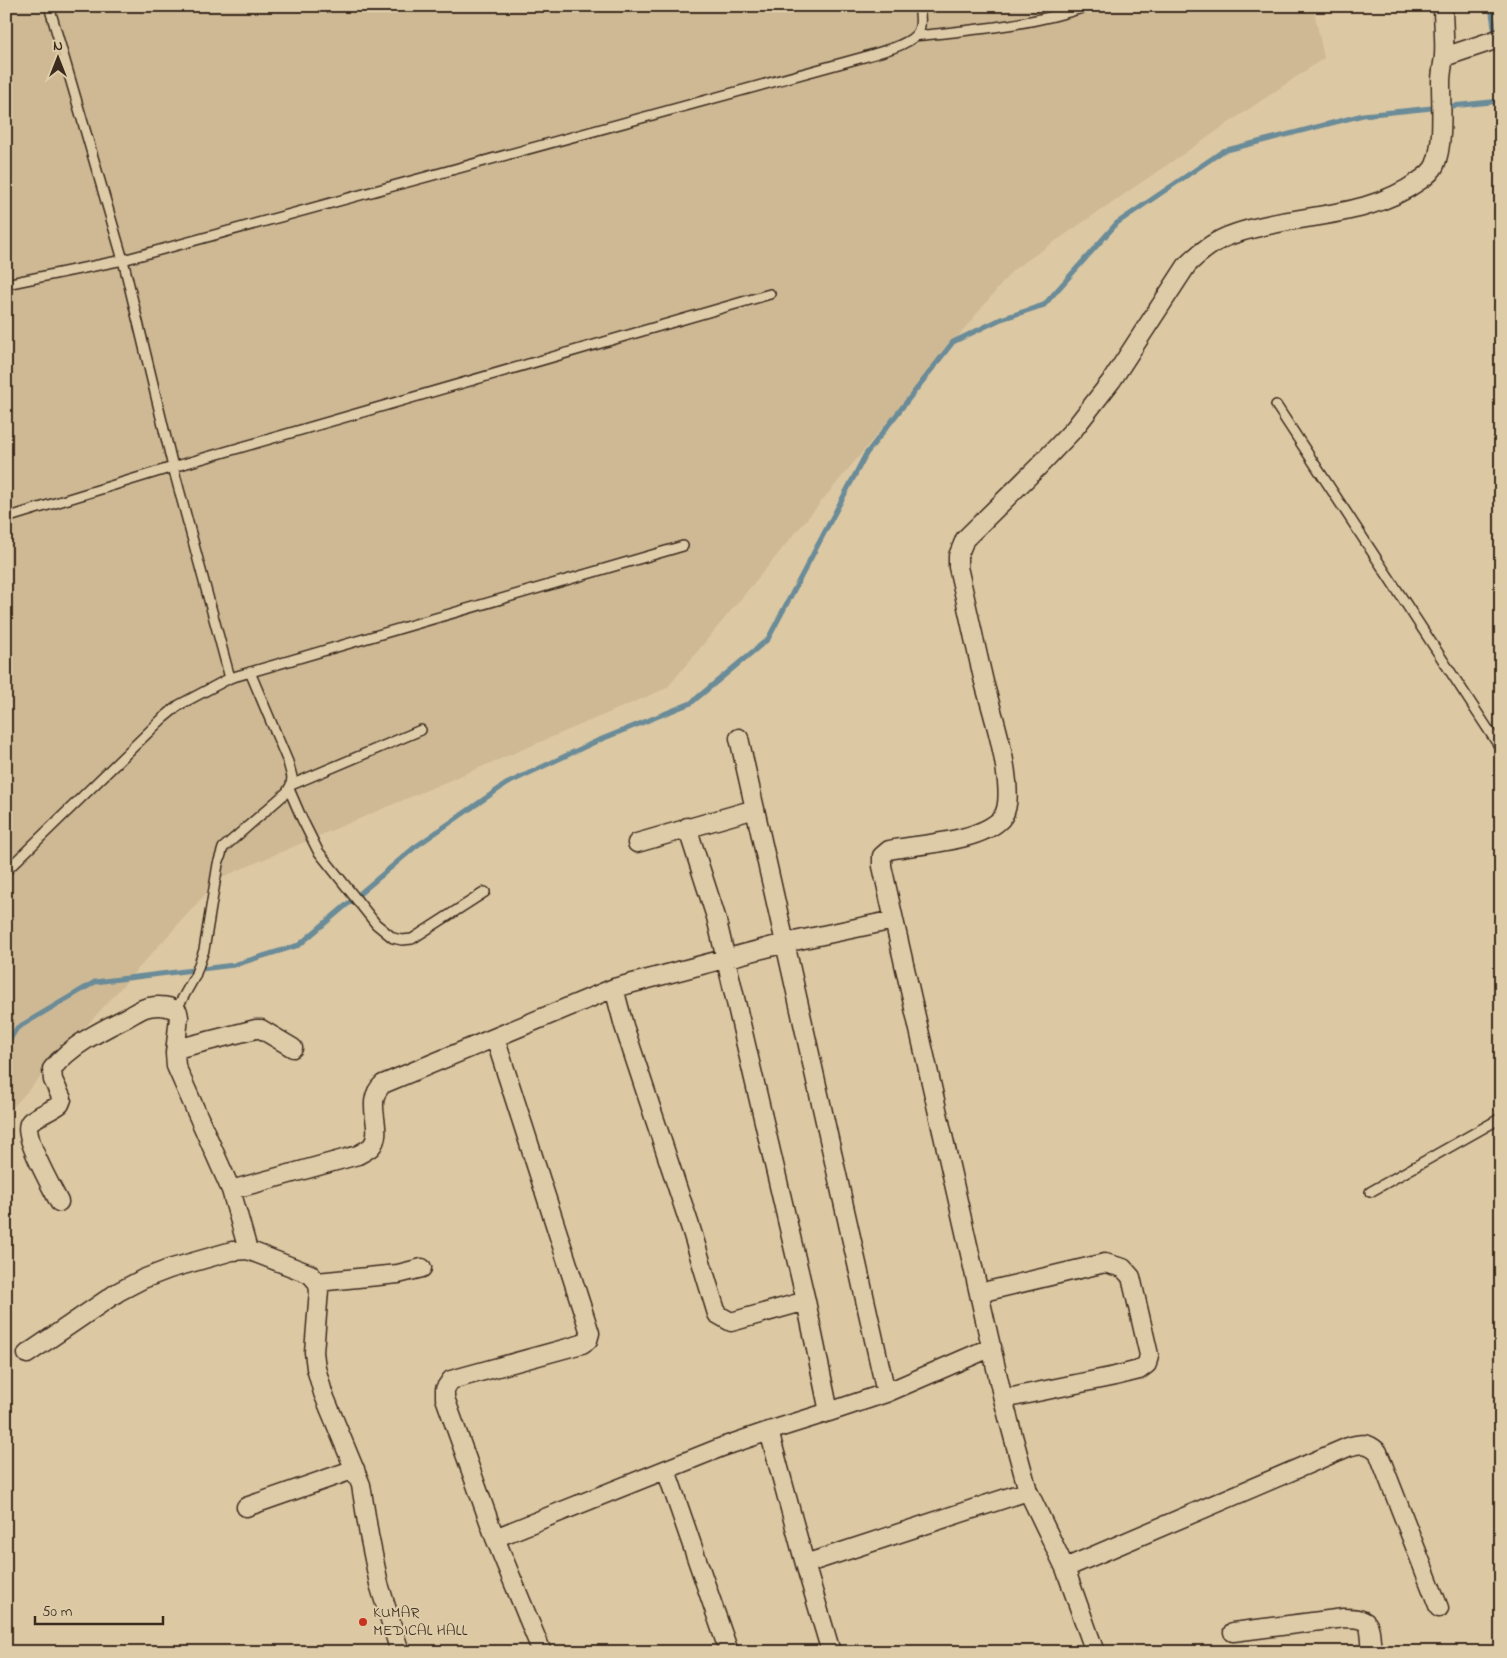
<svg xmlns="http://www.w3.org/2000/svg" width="1507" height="1658" viewBox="0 0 1507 1658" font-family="'Indie Flower',sans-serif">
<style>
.built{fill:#ceb994}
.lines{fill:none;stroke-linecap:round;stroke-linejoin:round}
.stream{stroke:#6a8b98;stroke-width:5}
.lane-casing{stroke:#3b2a1e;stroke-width:12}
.street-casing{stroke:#3b2a1e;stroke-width:21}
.lane{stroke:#decca9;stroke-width:9}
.street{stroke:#decca9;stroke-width:18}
.poi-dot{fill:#c8321e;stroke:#decca9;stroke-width:2}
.labels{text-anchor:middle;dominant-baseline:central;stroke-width:4.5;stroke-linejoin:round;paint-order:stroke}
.poi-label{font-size:16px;fill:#3b2a1e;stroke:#decca9;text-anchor:start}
</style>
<rect width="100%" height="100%" fill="#dcc8a3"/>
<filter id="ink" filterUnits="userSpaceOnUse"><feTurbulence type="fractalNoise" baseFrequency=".02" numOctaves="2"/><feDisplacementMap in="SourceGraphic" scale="10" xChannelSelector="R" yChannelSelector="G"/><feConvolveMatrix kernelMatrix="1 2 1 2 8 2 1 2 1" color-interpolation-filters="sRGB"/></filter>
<g filter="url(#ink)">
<path class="built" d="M6,6H1313L1324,58L1013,270L667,688L220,878L6,1115Z"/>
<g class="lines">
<path class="stream" d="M1491,6L1495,35
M1497,44L1501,68
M6,1046L17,1028L95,982L234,965L299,945L415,847L506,784L597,741L691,703L768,639L866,454L953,342L1001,319L1044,305L1117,223L1223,151L1363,115L1501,101"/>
<defs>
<path id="lane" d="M49,6L123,260L173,467L230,678
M915,36C973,30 1033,25 1088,6
M6,284L123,260L864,57C879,52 913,45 919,30C922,22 920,14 919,6
M1276,405L1501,749
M6,518L173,467L770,294
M291,785L421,730
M289,789L302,819L318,851L376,924L393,938L402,940L412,939L485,892
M6,871L162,719L179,705L230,678L683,546
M176,1010L195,976L204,950L218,864L223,848L287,792L291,785L292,777L288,762L250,672
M1370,1192L1501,1118"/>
<path id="street" d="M1444,57L1501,38
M739,738L886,1393L829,1412
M687,827L716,917L806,1301L829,1412L769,1431L805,1564L1028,1491
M637,843L755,809
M614,988L624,1026L692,1232L717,1314L731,1322L806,1301
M495,1038L590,1333L588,1340L582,1344L451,1380L445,1389V1398L495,1538
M176,1049L256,1029H261L293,1048
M231,1190L358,1155C362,1153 367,1150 371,1147C386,1130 362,1103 383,1084L614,988L785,943L894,920
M59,1202C53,1189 20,1133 30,1122C35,1117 53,1110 60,1104L62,1099L53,1080L52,1069C71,1045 102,1030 128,1017C135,1013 142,1008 149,1007C159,1005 171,1006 178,1012L179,1017L175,1053L176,1066L231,1190L248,1250
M317,1282L398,1274L422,1268
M979,1293L1105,1263L1123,1268L1131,1277L1149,1355L1147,1364L1139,1370L1115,1376L1003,1399
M27,1354L118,1292L143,1279L169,1269L232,1251L248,1250L310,1274L317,1282L319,1290L314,1352L316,1368L323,1393L361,1485L369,1535L379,1584L400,1652
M886,1393L992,1347
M666,1470L729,1652
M246,1507L355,1469
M805,1564L831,1652
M1065,1568L1348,1447C1361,1443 1368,1442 1378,1452L1439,1608
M1233,1632L1344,1618C1374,1618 1369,1626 1372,1652
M542,1652L495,1538L722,1447L769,1431
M1095,1652L1065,1568L1028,1491L1003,1399L894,920L882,866V856L889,850C920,844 979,842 1001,819C1009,810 1008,793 1007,782C1004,749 993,715 984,682C975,644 967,606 958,567V556L965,539L1038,467L1074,429L1112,380L1187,265C1201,251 1215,240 1234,234C1295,213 1365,220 1419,181C1425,177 1432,172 1435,165C1444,144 1441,106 1441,82C1441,73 1443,65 1444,56C1445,39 1443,23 1443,6"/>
</defs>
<use href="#lane" class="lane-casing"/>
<use href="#street" class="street-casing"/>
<use href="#lane" class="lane"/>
<use href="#street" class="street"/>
</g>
</g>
<circle class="poi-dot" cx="363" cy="1622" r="5"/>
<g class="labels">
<g class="poi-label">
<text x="373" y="1613">KUMAR<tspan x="373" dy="18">MEDICAL HALL</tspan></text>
</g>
</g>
<rect width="1507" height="1658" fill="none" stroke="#decca9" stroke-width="25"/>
<rect x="12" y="12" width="1482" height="1633" fill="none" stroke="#3b2a1e" stroke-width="2" filter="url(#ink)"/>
<g transform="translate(58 58)" stroke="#decca9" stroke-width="4" paint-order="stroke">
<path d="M0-4L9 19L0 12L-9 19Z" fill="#3b2a1e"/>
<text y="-8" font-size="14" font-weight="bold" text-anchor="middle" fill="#3b2a1e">N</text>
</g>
<path d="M35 1616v8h128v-8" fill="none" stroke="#3b2a1e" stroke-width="2.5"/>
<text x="42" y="1616" font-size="15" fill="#3b2a1e" stroke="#decca9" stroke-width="4" paint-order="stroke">50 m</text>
</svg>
